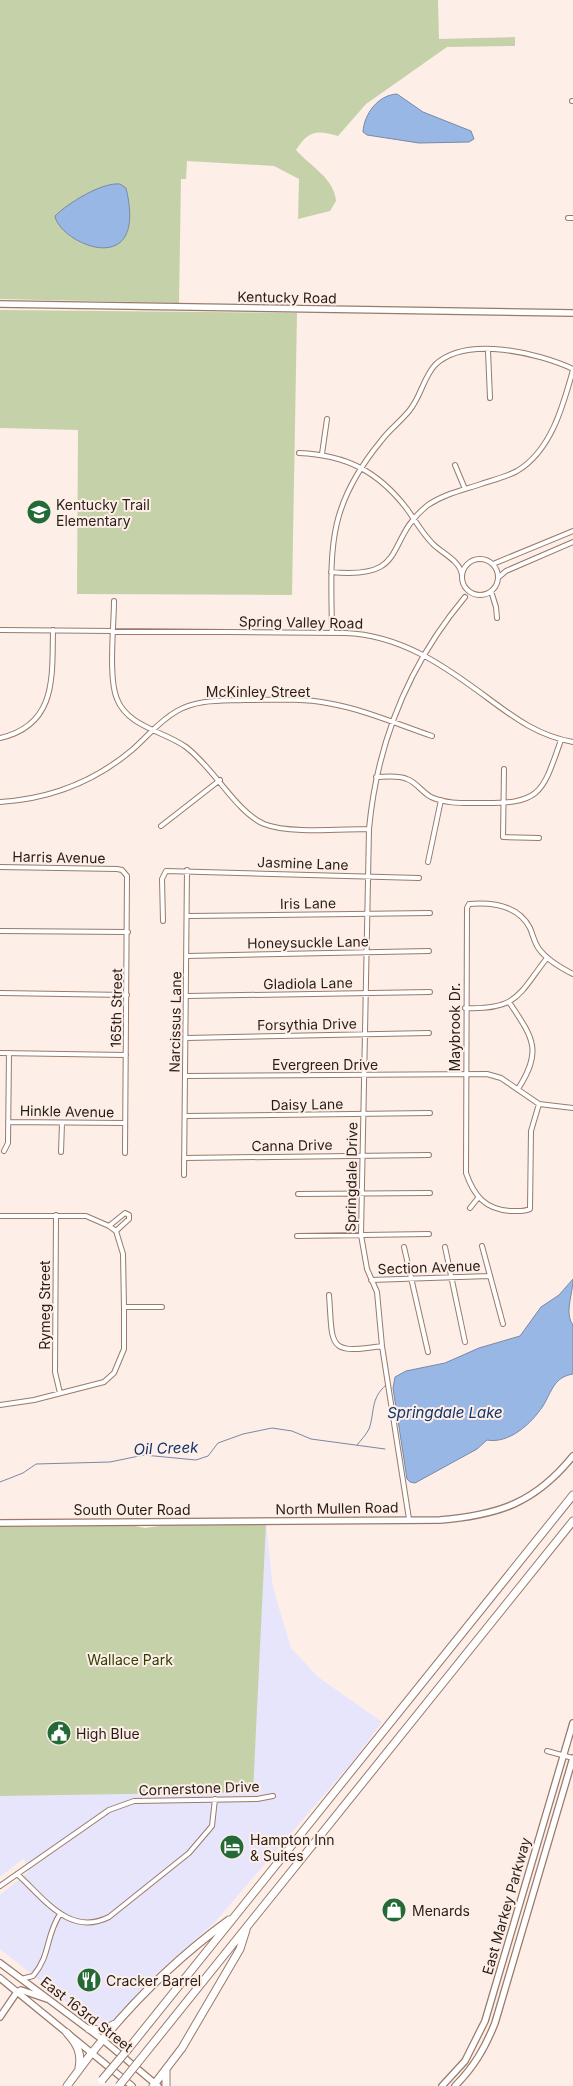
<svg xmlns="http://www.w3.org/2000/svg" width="573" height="2086" viewBox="0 0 573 2086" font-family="Inter,sans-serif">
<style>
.commercial{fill:#e7e5fb}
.green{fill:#c5d2a9}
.water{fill:#99b7e5;stroke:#7789a7}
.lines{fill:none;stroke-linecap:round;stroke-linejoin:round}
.stream{stroke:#7789a7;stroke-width:1}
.street-casing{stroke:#9a7a6a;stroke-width:6}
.secondary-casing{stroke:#9a7a6a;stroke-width:8}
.highway-casing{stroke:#9a7a6a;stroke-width:9}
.street{stroke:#fff;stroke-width:4}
.secondary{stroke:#fff;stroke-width:5.5}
.highway{stroke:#fff;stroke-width:7}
.highway-bridge-casing{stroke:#9a7a6a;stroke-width:9;stroke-linecap:butt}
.highway-bridge{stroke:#fff;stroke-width:7}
.labels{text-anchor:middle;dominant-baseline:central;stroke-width:4;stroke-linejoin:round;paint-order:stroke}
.street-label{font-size:14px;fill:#291d17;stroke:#fdeee7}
.poi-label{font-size:14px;fill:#291d17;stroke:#fdeee7;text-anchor:start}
.park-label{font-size:14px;fill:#313e00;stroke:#fdeee7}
.water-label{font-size:15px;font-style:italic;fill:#10356b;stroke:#fdeee7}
</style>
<rect width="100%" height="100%" fill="#fdeee7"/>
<path class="commercial" d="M266,1523L273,1588L291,1648L318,1677L382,1722L353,1761L215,1922L156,1974L114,2020L107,2025L92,2022L0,1949V1895L28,1872L24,1858L0,1877V1795L26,1796Z"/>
<path class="green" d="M0,0H438L439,39L515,37V46L447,47L366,104L338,136C316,130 309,130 296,150C310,166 334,178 336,201L330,211L298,219L299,179L274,166L187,161L186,179H181L179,303L0,299Z
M0,310L297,313L292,595L77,594L78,430L0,428Z
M266,1523L253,1792L0,1796V1527L130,1525L145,1528L166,1525Z"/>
<path class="water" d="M397,94L423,112L471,131L474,139L469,142L419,143L367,135L363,132C364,114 378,95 397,94Z
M120,184L126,188C149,283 59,243 55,216C68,203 102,182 120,184Z
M573,1279C573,1294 564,1313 573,1325V1374C554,1377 552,1391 543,1406C531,1424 509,1444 487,1440L477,1449L415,1483L410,1482L407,1479L393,1388L395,1377L406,1371L445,1363L479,1348L520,1336L541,1307L559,1295Z"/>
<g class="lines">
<path class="stream" d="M357,1445C361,1440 366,1435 369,1429C375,1412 370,1399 386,1385
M0,1482L23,1473L36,1464L110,1462L144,1455L196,1460L208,1456L218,1443L243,1434L272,1428L292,1431L311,1439L385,1449"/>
<defs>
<path id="street" d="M572,101H573
M568,218H573
M488,351L490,398
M299,453C346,455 378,471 407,509C415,520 422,533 432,543C441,553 460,560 462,575
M322,454L327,419
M455,465L465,489
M462 577a18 18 0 1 1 36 0a18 18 0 1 1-36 0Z
M493,564L573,531
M331,572C411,580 383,540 428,505C444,494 463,490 481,484C493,480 506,477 517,471C551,451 563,406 573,370
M499,577L506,571L573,542
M491,591L496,607L497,618
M114,601C114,625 108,678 117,699C128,727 164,731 186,747C214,768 236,812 264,824C289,834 341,829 369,829
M0,630L345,633C401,635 445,666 489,699C516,719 539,736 573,742
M332,633C331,551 325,509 381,441C389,430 400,422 409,411C421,397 423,378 435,365C466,335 539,353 573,369
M0,738C57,725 52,677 53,630
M504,769L503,837L539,838
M376,777C385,777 398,775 407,779C416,782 422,792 431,797C446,804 464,803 480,803C541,804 542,794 561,740
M0,802C49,799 94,782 132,750C147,737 159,721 177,711C198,699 221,701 244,700C272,700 300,698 327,703C363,709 397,724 432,736
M161,826L220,780
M428,862L441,800
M0,867L117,869L122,870L127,876L125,1153
M187,916L430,913
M163,921L162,879L166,871L419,878
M0,931L128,932
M187,956L429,951
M0,993L127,995
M187,996L430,992
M509,1002C533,1038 543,1050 518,1089
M465,1008C518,1010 518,995 547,958
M186,1038L429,1033
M0,1053L126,1055
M185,1076L487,1074L501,1078L539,1104L573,1108
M539,1104L531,1131L530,1209C524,1212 517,1211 510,1211C485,1209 474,1196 466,1173L467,908L469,904C493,902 518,905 530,928C533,935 534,942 539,949C547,960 561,968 573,974
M185,1116L430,1113
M8,1122L125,1123
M4,1151L8,1143L9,1053
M61,1152L62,1123
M184,1158L429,1155
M184,1175L187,870
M298,1194L430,1193
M470,1208L478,1198
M56,1215L55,1372L60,1393
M0,1216H86L109,1226L116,1231L123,1254L124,1307V1349L114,1373L104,1382L34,1400L0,1405
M109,1226L125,1213L129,1215V1219L116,1231
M297,1236L429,1234
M482,1246L503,1324
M404,1247L428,1352
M445,1247L465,1342
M371,1280L489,1276
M329,1295C333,1346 326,1355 382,1346
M124,1307H162
M409,1519L382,1346L377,1292L367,1269L361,1235L369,829C377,743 409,664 465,597
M547,1751L573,1758
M17,1874C44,1898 69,1937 109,1917L189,1853L212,1826L215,1799
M0,1886L109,1810L134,1801L257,1799L273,1796
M21,1979L33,1976C51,1955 45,1937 60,1914"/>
<path id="secondary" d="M0,304L573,313
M0,1523L440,1520C499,1515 535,1503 573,1456
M0,1963L103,2040L158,2086
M0,1978L132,2086
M0,2017L17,1992L21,1990L47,1999
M442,2086L465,2061L485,2021L573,1723
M455,2086C474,2067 485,2048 495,2023L573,1758"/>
<path id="highway" d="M89,2029L103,2030L115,2024
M67,2033C77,2044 82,2053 79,2068
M129,2048L573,1495
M139,2061L573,1521
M166,2069V2086
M67,2086C111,2024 167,1965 229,1920
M153,2086L182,2048L240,1949L246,1930"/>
</defs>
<use href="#street" class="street-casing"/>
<use href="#secondary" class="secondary-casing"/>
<use href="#highway" class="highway-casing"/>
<use href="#street" class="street"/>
<use href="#secondary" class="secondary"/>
<use href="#highway" class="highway"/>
<defs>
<path id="highway-bridge" d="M102,2080L129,2048
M119,2086L139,2061"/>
</defs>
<use href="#highway-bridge" class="highway-bridge-casing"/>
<use href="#highway-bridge" class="highway-bridge"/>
</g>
<defs>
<symbol id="school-disc" viewBox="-11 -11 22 22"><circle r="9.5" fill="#246a36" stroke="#fdeee7"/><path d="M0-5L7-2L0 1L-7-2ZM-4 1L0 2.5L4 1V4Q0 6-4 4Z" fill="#fff"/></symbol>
<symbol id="civic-disc" viewBox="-11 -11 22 22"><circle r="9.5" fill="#246a36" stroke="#fdeee7"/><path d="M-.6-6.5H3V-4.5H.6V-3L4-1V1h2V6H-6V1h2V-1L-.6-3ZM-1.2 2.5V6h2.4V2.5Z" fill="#fff"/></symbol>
<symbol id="hotel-disc" viewBox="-11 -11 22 22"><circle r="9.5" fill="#246a36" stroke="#fdeee7"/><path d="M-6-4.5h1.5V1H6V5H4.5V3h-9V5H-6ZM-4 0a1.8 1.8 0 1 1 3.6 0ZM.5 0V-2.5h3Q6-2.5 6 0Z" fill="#fff"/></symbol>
<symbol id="shop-disc" viewBox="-11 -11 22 22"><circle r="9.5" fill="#246a36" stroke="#fdeee7"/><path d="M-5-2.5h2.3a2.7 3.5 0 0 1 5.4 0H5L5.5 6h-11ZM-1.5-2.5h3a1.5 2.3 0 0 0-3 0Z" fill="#fff"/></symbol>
<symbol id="restaurant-disc" viewBox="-11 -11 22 22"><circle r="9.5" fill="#246a36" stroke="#fdeee7"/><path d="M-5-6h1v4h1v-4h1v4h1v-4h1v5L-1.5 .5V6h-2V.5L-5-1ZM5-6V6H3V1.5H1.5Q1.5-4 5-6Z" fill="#fff"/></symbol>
</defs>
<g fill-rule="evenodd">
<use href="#school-disc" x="25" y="498" width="28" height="28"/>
<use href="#civic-disc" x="45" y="1719" width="28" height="28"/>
<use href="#hotel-disc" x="218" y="1833" width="28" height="28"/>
<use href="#shop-disc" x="380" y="1896" width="28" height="28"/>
<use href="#restaurant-disc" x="75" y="1966" width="28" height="28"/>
</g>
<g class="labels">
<g class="street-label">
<text transform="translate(287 297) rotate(1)">Kentucky Road</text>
<text transform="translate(301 622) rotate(1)">Spring Valley Road</text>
<text x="258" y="691">McKinley Street</text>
<text transform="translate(59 857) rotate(1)">Harris Avenue</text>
<text transform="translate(303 863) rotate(2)">Jasmine Lane</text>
<text transform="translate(308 903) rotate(-1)">Iris Lane</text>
<text transform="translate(308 942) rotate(-1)">Honeysuckle Lane</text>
<text transform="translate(308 983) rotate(-1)">Gladiola Lane</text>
<text transform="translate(116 1008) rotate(-89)">165th Street</text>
<text transform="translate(175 1022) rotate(-89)">Narcissus Lane</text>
<text transform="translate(307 1024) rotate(-1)">Forsythia Drive</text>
<text transform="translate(454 1027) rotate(-90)">Maybrook Dr.</text>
<text x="325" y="1064">Evergreen Drive</text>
<text transform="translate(307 1104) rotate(-1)">Daisy Lane</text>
<text transform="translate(67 1111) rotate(1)">Hinkle Avenue</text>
<text transform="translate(292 1145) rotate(-1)">Canna Drive</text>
<text transform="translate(351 1177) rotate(-89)">Springdale Drive</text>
<text transform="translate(429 1267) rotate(-2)">Section Avenue</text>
<text transform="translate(44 1305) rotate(-90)">Rymeg Street</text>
<text transform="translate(337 1508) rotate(-1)">North Mullen Road</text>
<text x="132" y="1509">South Outer Road</text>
<text transform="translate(199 1788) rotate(-2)">Cornerstone Drive</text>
<text transform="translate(506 1906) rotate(-74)">East Markey Parkway</text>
<text transform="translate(87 2014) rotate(38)">East 163rd Street</text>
</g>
<g class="poi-label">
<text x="56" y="504">Kentucky Trail<tspan x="56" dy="16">Elementary</tspan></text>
<text x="76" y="1733">High Blue</text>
<text x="250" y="1839">Hampton Inn<tspan x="250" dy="16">&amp; Suites</tspan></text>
<text x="412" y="1910">Menards</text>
<text x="106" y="1980">Cracker Barrel</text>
</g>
<g class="park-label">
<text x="130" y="1659">Wallace Park</text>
</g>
<g class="water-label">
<text x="445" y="1412">Springdale Lake</text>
<text transform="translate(166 1448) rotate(-2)">Oil Creek</text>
</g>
</g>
</svg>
